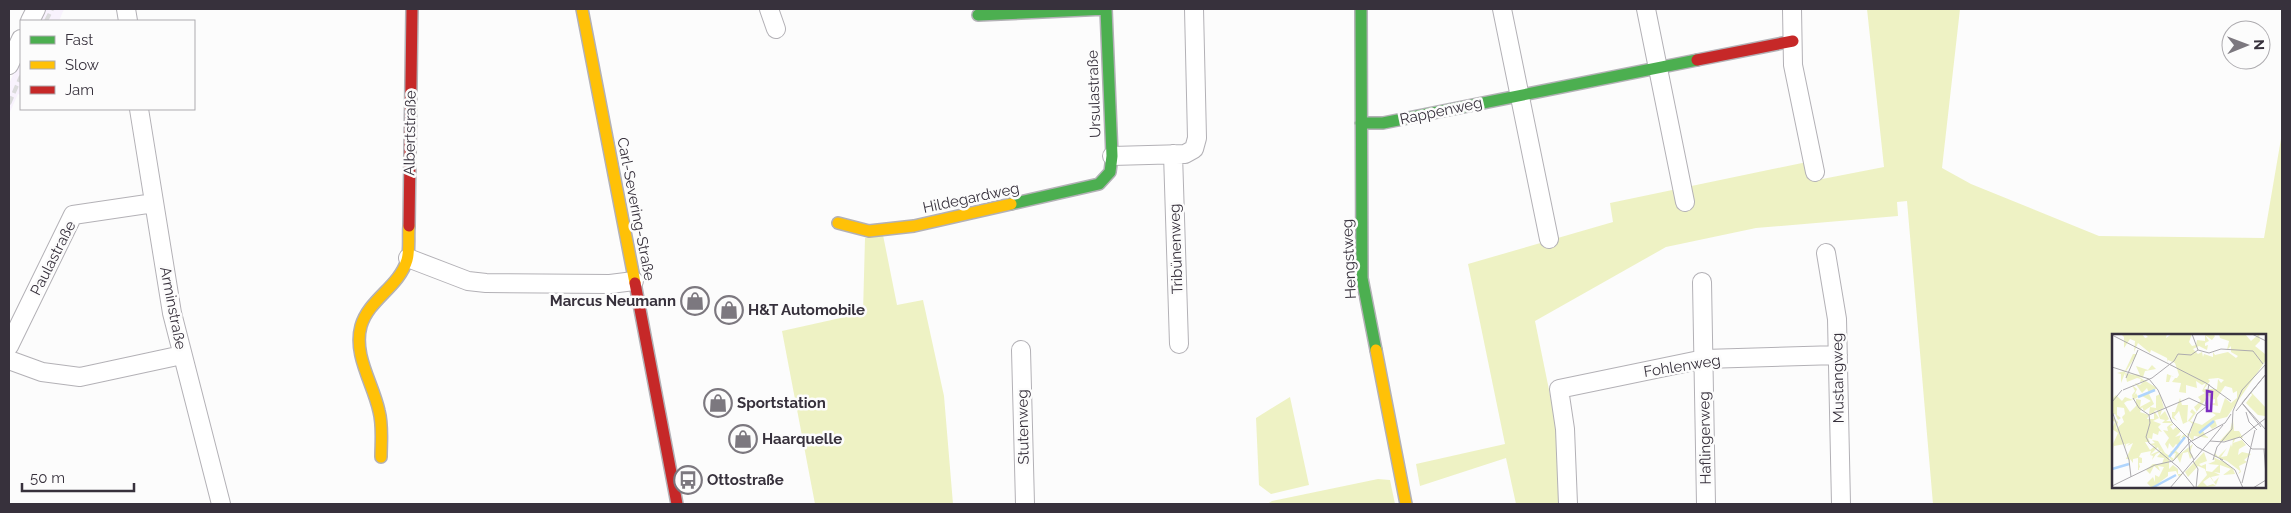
<svg xmlns="http://www.w3.org/2000/svg" width="2291" height="513" viewBox="0 0 2291 513" font-family="Raleway,sans-serif">
<style>
.built{fill:#f8f2fd}
.green{fill:#eef2c4;fill-rule:evenodd}
.lines{fill:none;stroke-linecap:round;stroke-linejoin:round}
.street-casing{stroke:#b3b1b6;stroke-width:20}
.fast-casing{stroke:#b3b1b6;stroke-width:14}
.slow-casing{stroke:#b3b1b6;stroke-width:14}
.jam-casing{stroke:#b3b1b6;stroke-width:14}
.street{stroke:#fff;stroke-width:18}
.fast{stroke:#4caf50;stroke-width:11}
.slow{stroke:#ffc107;stroke-width:11}
.jam{stroke:#c62828;stroke-width:11}
.rail{stroke:#dbdbdc;stroke-width:4;stroke-dasharray:8 4;stroke-linecap:butt}
.labels{text-anchor:middle;dominant-baseline:central;stroke-width:5;stroke-linejoin:round;paint-order:stroke}
.street-label{font-size:15px;fill:#37313c;stroke:#fcfcfc}
.poi-label{font-size:15px;font-weight:bold;fill:#37313c;stroke:#fcfcfc;text-anchor:start}
.inset-river{fill:none;stroke:#b0d5fd;stroke-width:2.5}
.inset-road{fill:none;stroke:#adabaf;stroke-width:1}
.view{fill:#7b2cbf;fill-opacity:0.15;stroke:#7b2cbf;stroke-width:2.5}
.inset-edge{fill:none;stroke:#37313c;stroke-width:2.5}
</style>
<rect width="100%" height="100%" fill="#fcfcfc"/>
<path class="built" d="M43,9H64L59,21H37Z
M21,56V95L18,94L9,114V84Z"/>
<path class="green" d="M1867,9H1960L1942,168L1971,184L2099,236L2264,238L2282,133V504H1933L1907,201L1897,202L1898,216L1756,228L1666,247L1535,321L1558,434L1559,504H1516L1506,458L1420,486L1416,464L1505,444L1468,264L1613,222L1610,203L1807,162L1812,181L1884,167ZM2114,336H2265V487H2114Z
M883,235L897,305L923,300L944,396L953,504H815L782,331L863,313L865,238Z
M1290,397L1309,485L1271,494L1259,485L1256,418Z
M1378,479L1390,480L1395,504H1267L1272,501Z"/>
<g class="lines">
<defs>
<path id="street" d="M126,9L128,21
M769,9L776,29
M1502,9L1549,239
M1646,9L1685,202
M1792,9L1793,65L1815,172
M30,21L36,9
M9,65L21,39
M139,109L172,313L221,504
M1173,154L1179,344
M1112,156L1185,154L1194,149L1197,138L1194,9
M1826,253L1837,319L1841,504
M408,258L468,281L486,283L610,284L634,281
M1702,282L1706,504
M9,346L73,215L154,203
M1021,350L1025,504
M9,360L42,372L80,377L182,355
M1568,504L1565,429L1559,389L1704,359L1838,355"/>
<path id="fast" d="M1361,9L1362,278L1376,350
M978,15L1106,9L1112,156L1110,172L1099,184L1011,204
M1361,123H1383L1697,60"/>
<path id="slow" d="M582,9L635,283
M838,223L869,231L914,226L1011,204
M1376,350L1406,504
M381,457C381,442 383,426 379,411C373,383 353,355 361,326C369,299 399,287 407,260C410,250 408,236 409,226"/>
<path id="jam" d="M1697,60L1793,41
M409,226L412,9
M635,283L677,504"/>
</defs>
<use href="#street" class="street-casing"/>
<use href="#fast" class="fast-casing"/>
<use href="#slow" class="slow-casing"/>
<use href="#jam" class="jam-casing"/>
<use href="#street" class="street"/>
<use href="#fast" class="fast"/>
<use href="#slow" class="slow"/>
<use href="#jam" class="jam"/>
<path class="rail" d="M46,21L52,9
M9,104L21,76"/>
</g>
<defs>
<symbol id="shop-ring" viewBox="-11 -11 22 22"><circle r="9.5" fill="#fcfcfc" stroke="#7c787f" stroke-width="1.5"/><path d="M-5-2.5h2.3a2.7 3.5 0 0 1 5.4 0H5L5.5 6h-11ZM-1.5-2.5h3a1.5 2.3 0 0 0-3 0Z" fill="#7c787f"/></symbol>
<symbol id="bus-ring" viewBox="-11 -11 22 22"><circle r="9.5" fill="#fcfcfc" stroke="#7c787f" stroke-width="1.5"/><path d="M-5-6H5V4H4V6H2V4H-2V6H-4V4H-5ZM-3.5-4V0h7V-4ZM-3.5 1.2v1.5H-2V1.2ZM2 1.2v1.5H3.5V1.2Z" fill="#7c787f"/></symbol>
</defs>
<g fill-rule="evenodd">
<use href="#shop-ring" x="679" y="285" width="32" height="32"/>
<use href="#shop-ring" x="713" y="294" width="32" height="32"/>
<use href="#shop-ring" x="702" y="387" width="32" height="32"/>
<use href="#shop-ring" x="727" y="423" width="32" height="32"/>
<use href="#bus-ring" x="672" y="464" width="32" height="32"/>
</g>
<g class="labels">
<g class="street-label">
<text transform="translate(1094 94) rotate(-92)">Ursulastraße</text>
<text transform="translate(1441 111) rotate(-12)">Rappenweg</text>
<text transform="translate(410 133) rotate(-89)">Albertstraße</text>
<text transform="translate(971 198) rotate(-12)">Hildegardweg</text>
<text transform="translate(636 209) rotate(79)">Carl-Severing-Straße</text>
<text transform="translate(1176 249) rotate(-92)">Tribünenweg</text>
<text transform="translate(53 258) rotate(-63)">Paulastraße</text>
<text transform="translate(1349 259) rotate(-93)">Hengstweg</text>
<text transform="translate(173 308) rotate(79)">Arminstraße</text>
<text transform="translate(1682 366) rotate(-9)">Fohlenweg</text>
<text transform="translate(1838 378) rotate(-91)">Mustangweg</text>
<text transform="translate(1023 427) rotate(-91)">Stutenweg</text>
<text transform="translate(1705 438) rotate(-91)">Haflingerweg</text>
</g>
<g class="poi-label">
<text x="676" y="301" text-anchor="end">Marcus Neumann</text>
<text x="748" y="310">H&amp;T Automobile</text>
<text x="737" y="403">Sportstation</text>
<text x="762" y="439">Haarquelle</text>
<text x="707" y="480">Ottostraße</text>
</g>
</g>
<g transform="translate(2112 334)">
<rect width="154" height="154" fill="#fcfcfc"/>
<path d="M9,0H30L33,4L36,3L33,0H55L54,4L60,0H80L77,8L80,12L84,11L85,6L93,7V0H101L103,2L100,6L93,1L97,7L93,9V12L96,11L95,16L87,12L81,15L86,20L90,18L91,23L92,20L101,23V18L103,21L116,18L124,24L126,22L119,18V12L115,16L117,7L108,4L107,0H133L139,7L147,0L148,7L143,12L153,20L154,26L115,83L103,86L105,92L100,95L97,91L91,97L94,102L96,103V104L82,102L81,107L74,99L78,100L81,90L77,87L71,90L67,77L62,83L65,87L60,84V78H63L68,64L70,71H76L75,88L81,80L78,78L80,75L84,79L85,78L82,73L89,67L86,63L93,59L90,57L94,49L90,51L84,47L85,54L74,51V59L67,58L69,49L60,48L63,44H66L59,42L57,48H54L55,40L65,44L67,41L63,29L56,26V29L55,24L39,16L38,19L26,9L22,18L23,7L18,5L12,14V3ZM106,44L112,46L109,49L106,45L105,55H92L98,47L96,45ZM113,52L120,54L121,59L125,57V64L119,69L113,64L108,79L99,78L104,81L90,91L78,87L97,61L99,66L103,65V69L97,70L106,72L105,64ZM21,20H25L13,39L26,42L16,39L28,41L24,32L36,36L40,31L44,35L33,37L31,43L35,44L27,43L45,54L37,60L42,70L32,77L30,73L28,78L37,81L35,85H42V79L37,80L38,73L44,74V62L48,60L52,74L46,77L50,76L48,82L53,77L57,85L54,87H58L60,89L61,91L58,92L61,96L64,93L69,97L63,103L69,101L67,106L72,100L75,103L69,104L67,112L64,110L61,114L57,109L56,115L53,110L57,104L51,96L56,97L55,93L60,89H50L53,86L48,85L45,76L42,77L47,84L41,87L49,90L46,93L50,98L47,97L46,101L41,99L40,105L36,104L38,108H33L38,116L43,112L38,110L43,109L40,106L46,107L53,119L62,125L64,119L60,120L58,118L68,112L64,117L68,120L81,110L78,118L81,122L78,125L76,118L71,119L68,129L65,123L60,127L57,123V135L61,131L66,135V140H71L92,118L95,127L87,130L89,132L94,130V137L100,138L107,131L96,130L103,127L101,123L114,129L121,135L123,140L111,141L119,135L108,131V139L102,138L108,141L99,143L102,148L107,143L104,151L98,143L91,148L95,152L101,150L104,152L84,154L95,141L93,135L86,132L76,143L73,138L67,143L64,137L56,138V142L40,154L35,149L41,143L43,148V141L47,143L52,133L46,132L48,137L42,132L38,140L34,136L41,130H50L52,124L45,123L50,117L44,120L40,126L41,122L38,121L47,117L46,113L38,121L39,117L29,119L27,123L30,124V129H27L28,133L27,134V136H26V124L21,125V129L18,125L17,131V125H14L21,109L15,112L18,109L14,110V115L13,110L2,112V115L1,110L6,99L0,95L3,88L0,86V82L6,88L4,95L12,88L10,83L13,80L12,74L5,73V81L9,84L6,86L3,80L0,81V65L4,61L10,67L13,63L21,66L20,61L23,57L20,51L25,55L22,62L24,59L26,63L21,66L15,67L12,69L18,78L24,72V65L29,66L28,73L39,67L30,62L37,59L35,54L30,59L23,49L28,51L32,47L28,48L29,45L25,44L15,48L13,39L9,49V40L5,39L13,37ZM138,57L154,74V87L153,82L146,81L134,69L140,61ZM121,85L122,97H127L131,104H124L121,109L130,106L134,111L127,115L126,121L130,118L139,120L132,126L135,128L127,132L129,138L126,140L128,137L115,127L102,122L103,119L106,123L115,114L109,123L115,122L119,110L120,113L121,105L107,108L118,96Z" fill="#eef2c4" fill-rule="evenodd"/>
<path class="inset-river" d="M26,63L43,56M87,99L102,87M57,123L73,103M0,135L17,130M40,154L64,141"/>
<path class="inset-road" d="M80,0L86,16M140,0L154,7M0,1L94,49L119,67M0,33L37,45L46,56L60,88L85,113L111,126M154,40L130,69L154,96M14,44L26,16M11,56L40,44L62,27L66,20L79,21L86,16L97,19L109,15L141,17L151,30M21,64L27,74L37,81L38,89L34,103L37,109L66,133L83,154M0,68L10,56M130,69L149,93M93,72L97,50M0,77L17,126L19,143M124,77L154,40M134,78L137,88L145,96M37,81L77,64L94,72M129,103L154,84M98,107L111,91M152,115L154,142M108,125L123,136L131,154M82,126L78,118L76,102L85,80L95,72M101,126L105,113L120,95L121,77L130,56L154,30M81,127L86,135L84,154M130,149L143,96M0,152L43,131L61,127L78,108L113,89L119,80M58,154L98,107L112,108L128,103L140,115H154M141,154L154,146"/>
<path class="view" d="M95,57L100,58L99,77H95Z"/>
<rect width="154" height="154" class="inset-edge"/>
</g>
<rect width="2291" height="513" fill="none" stroke="#37313c" stroke-width="20"/>
<rect x="20" y="20" width="175" height="90" fill="#fcfcfc" stroke="#adabaf"/>
<rect x="30" y="36" width="25" height="8" fill="#4caf50" stroke="#adabaf"/>
<text x="65" y="45" font-size="15" fill="#37313c">Fast</text>
<rect x="30" y="61" width="25" height="8" fill="#ffc107" stroke="#adabaf"/>
<text x="65" y="70" font-size="15" fill="#37313c">Slow</text>
<rect x="30" y="86" width="25" height="8" fill="#c62828" stroke="#adabaf"/>
<text x="65" y="95" font-size="15" fill="#37313c">Jam</text>
<g transform="translate(2246 45) rotate(89)"><circle r="24" fill="#fcfcfc" stroke="#adabaf"/>
<path d="M0-4L9 19L0 12L-9 19Z" fill="#7c787f"/>
<text y="-8" font-size="14" font-weight="bold" text-anchor="middle" fill="#37313c">N</text>
</g>
<path d="M22 483v8h112v-8" fill="none" stroke="#37313c" stroke-width="2.5"/>
<text x="30" y="483" font-size="15" fill="#37313c" stroke="#fcfcfc" stroke-width="4" paint-order="stroke">50 m</text>
</svg>
